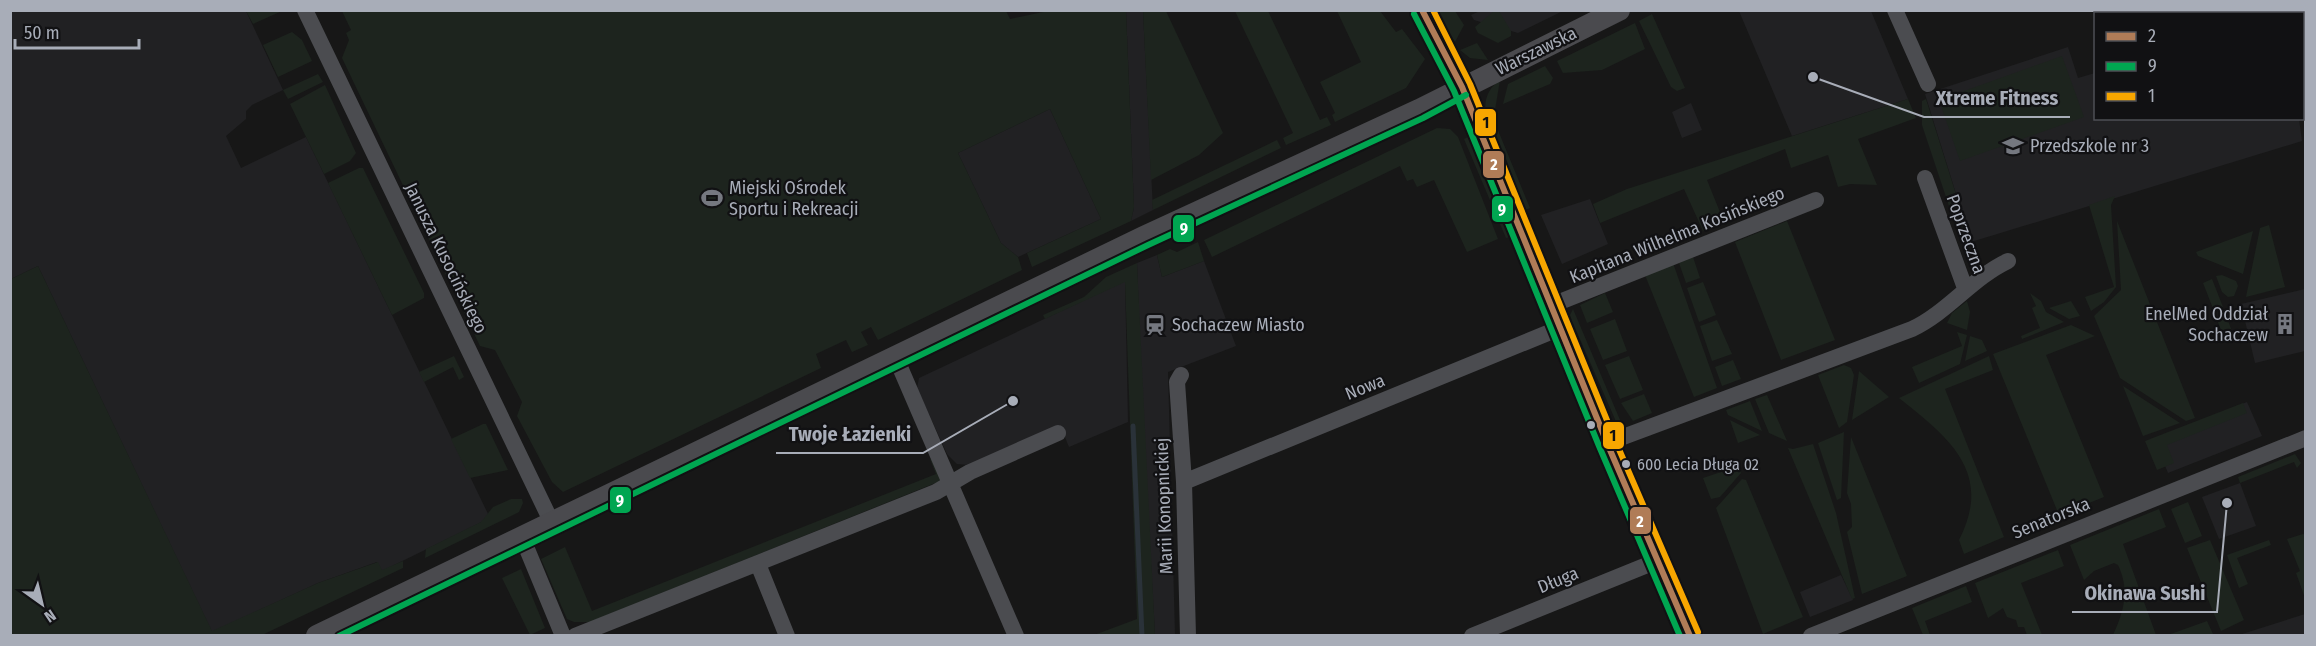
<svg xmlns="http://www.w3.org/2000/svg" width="2316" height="646" viewBox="0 0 2316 646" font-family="'Fira Sans Condensed',sans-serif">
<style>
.built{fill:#212123}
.green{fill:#1d241e}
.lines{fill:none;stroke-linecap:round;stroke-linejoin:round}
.stream{stroke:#2a3239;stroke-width:5}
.street{stroke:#4b4c50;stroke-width:16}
.secondary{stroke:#4a4a4e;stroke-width:22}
.bus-1-casing{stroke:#111113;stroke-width:10}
.bus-2-casing{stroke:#111113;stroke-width:10}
.bus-3-casing{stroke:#111113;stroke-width:10}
.bus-1{stroke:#b07c57;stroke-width:6}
.bus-2{stroke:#00a651;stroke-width:6}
.bus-3{stroke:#f7a600;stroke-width:6}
.bus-dot{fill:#a8adb8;stroke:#111113;stroke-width:2}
.labels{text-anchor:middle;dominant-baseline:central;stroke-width:4.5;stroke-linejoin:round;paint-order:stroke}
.bus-label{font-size:16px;fill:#a8adb8;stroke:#111113;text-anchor:start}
.street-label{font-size:18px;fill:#a8adb8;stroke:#111113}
.poi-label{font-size:18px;fill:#a8adb8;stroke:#111113;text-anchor:start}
.leader{fill:none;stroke:#a8adb8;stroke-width:2}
.callout-dot{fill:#a8adb8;stroke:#111113;stroke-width:2}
.callout-label{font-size:20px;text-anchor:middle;font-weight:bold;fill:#a8adb8;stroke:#111113;stroke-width:4.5;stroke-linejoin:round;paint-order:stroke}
.line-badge{stroke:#111113;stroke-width:2}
.badge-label{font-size:16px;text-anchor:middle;font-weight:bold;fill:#fff}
.pale-badge-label{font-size:16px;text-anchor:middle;font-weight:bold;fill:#111}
</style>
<rect width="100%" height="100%" fill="#171717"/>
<path class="built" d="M11,11H246L283,90L252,105L246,111V119L226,136L241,168L306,137L490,518L382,571L377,562L318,583L212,632L38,266L11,279Z
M1126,11H1143L1153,210L1131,221L1134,207Z
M1480,11H1563L1518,33L1474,20L1471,15Z
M1739,11H1871L1908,99L1792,136Z
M2068,47L2078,78L2095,73L2096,118L2299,119L2302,141L1971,242L1925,94Z
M1691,103L1702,130L1682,138L1672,112Z
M1050,109L1101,219L1018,257L1001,243L958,153Z
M1590,199L1608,244L1562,264L1541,215Z
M1157,255L1162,277L1204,261L1236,346L1168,372L1175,635H1155L1143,421L1137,263Z
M1125,281L1128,422L1069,447L1060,425L969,465L957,464L947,454L917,388L919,378Z
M2305,289V351L2255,363L2241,304Z
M2247,402L2262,436L2168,473L2154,439Z
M2240,483L2256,526L2219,539L2202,497Z
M1841,575L1853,600L1810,617L1800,592Z
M2305,614V635H2237H2239Z"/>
<path class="green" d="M246,11H282L253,24Z
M1006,11L1010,19L1048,11H1126L1134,207L1131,221L1032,267L1027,253L1101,219L1050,109L958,153L1001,243L1018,257L1022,270L878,340L871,327L861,332L868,345L852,352L846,340L816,354L821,368L563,492L552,482L517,416L522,402L495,350L480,346L342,58L349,40L346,33L351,30L342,11Z
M1143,11H1166L1223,133L1199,155L1151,180Z
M1235,11H1268L1320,120L1327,117L1331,125L1286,145L1283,138L1293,133Z
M1337,11H1380L1396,32L1402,29L1425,59L1406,88L1335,122L1332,115L1335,113L1320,82L1361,62Z
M1435,11H1455L1464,25L1455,42Z
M1494,11H1499L1511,31V36L1498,43L1478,33L1475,27Z
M1652,14L1685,88L1677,91L1671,87L1639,21Z
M1635,23L1645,49L1602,70L1563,73L1557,61Z
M292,32L302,40L312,61L278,77L263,45Z
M1477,43L1488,60L1470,58L1460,50Z
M2062,56L2084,117L1960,161L1939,100Z
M1545,66L1553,78L1550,84L1503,104L1508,84Z
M318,74L323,82L288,99L283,90Z
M1500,80L1495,110L1487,114C1482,102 1489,87 1500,80Z
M325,85L356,153L350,161L324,174L290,104Z
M1908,99L1916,118L1858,139L1877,185L1850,184L1838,187L1828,155L1791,168L1785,149L1707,180L1724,222L1703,231L1684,189L1600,223L1593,204L1627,189Z
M1926,99L1971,242L1965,244L1961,242L1922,125V101Z
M1495,123L1530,208L1525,210L1491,126Z
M1437,128L1450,129L1458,137L1498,239L1467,252L1434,180L1417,187L1413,179L1407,181L1400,166L1212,257L1204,240Z
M1468,137L1510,237L1506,238L1464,139Z
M1277,140L1281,148L1153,210L1152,200Z
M359,168H363L424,293V298L392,315L328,183Z
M2115,196L2111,205L2116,287L2104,302L2091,311L2085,297L2114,287L2089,205Z
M1787,221L1835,340L1781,360L1735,242Z
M2117,221L2195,418L2186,421L2120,378L2094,316L2121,290Z
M2269,225L2285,287L2246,297L2260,228Z
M2253,231L2243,274L2198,256L2196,252Z
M1198,242L1204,261L1162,277L1157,255L1170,249L1177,252Z
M1693,257L1700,278L1686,283L1679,263Z
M1137,263L1155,635H1094L1137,619L1125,282L1045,319L1043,315L1084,297L1106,277Z
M1673,263L1717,388L1694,397L1645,275Z
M38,266L212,631L318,583L378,562L382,570L403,561V568L262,635H11V279Z
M2222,275L2236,281L2238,286L2234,296L2228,297L2222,292L2216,276Z
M2212,279L2223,307L2214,311L2203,283Z
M1703,282L1716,315L1699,322L1687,288Z
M1605,293L1613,312L1587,323L1580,305Z
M2030,293L2041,301L2046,312L2064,322L2022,339L2021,336L2040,328L2032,308L2036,306Z
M1967,301L1970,312L1967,330L1947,323L1952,313Z
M2071,301L2080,316L2069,319L2049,308Z
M1573,309L1623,427L1618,426L1572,321L1570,315Z
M2225,313L2235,339L2226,343L2216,317Z
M1615,319L1627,351L1603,360L1590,329Z
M1717,320L1732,354L1712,361L1700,326Z
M2071,325L2095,336L2046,355L2104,497L2059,515L1993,354Z
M1957,332L1967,335L1960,364L1919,383L1912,367L1962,346Z
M1970,336L1982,340L1987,351L1965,361Z
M454,356L464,377L459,380L453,367L424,382L419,372Z
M1629,356L1643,390L1620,399L1605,365Z
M1989,356L1993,370L1945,389L2004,537L1964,554L1959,540C1994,472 1948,437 1899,398Z
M1733,360L1741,379L1722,386L1715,367Z
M1844,365L1851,368L1854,375L1847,422L1839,428L1818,375Z
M1859,371L1889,397L1852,420Z
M2123,386L2180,423L2143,436Z
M1644,394L1652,413L1633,421L1621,403Z
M1767,395L1787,441L1769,433L1755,399Z
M1750,401L1762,431L1728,415L1726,410Z
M2243,403L2247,413L2167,445L2174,463L2157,470L2145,441Z
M1730,420L1760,435L1738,443Z
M483,424H486L508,470L470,478L451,439Z
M1844,432L1841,498L1837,500L1818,443Z
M1851,437L1907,576L1862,594L1847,532L1852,527L1851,504L1847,493Z
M1813,444L1836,513L1855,598L1852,599L1788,448L1793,449Z
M2295,454L2301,463L2297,468L2294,462L2240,483L2238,477Z
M930,459L936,460L942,478L938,482L590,622H574L567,619L541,559L565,547L592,611L936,474Z
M1739,466L1741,473L1720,497L1711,499L1703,478Z
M1742,479L1746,480L1803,617L1763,634L1716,508Z
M511,499H522L523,503L519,512L425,558L426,549L481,522L493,507Z
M2188,502L2202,536L2185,543L2171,509Z
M2159,509L2166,527L2123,544L2156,635H2113C2124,611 2130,590 2118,565L2114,563L2094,571L2084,580L2070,545Z
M2303,534L2306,535L2305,598L2296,573L2300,571L2287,539Z
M2210,540L2244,620L2221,631L2187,548Z
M2269,540L2271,545L2237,558L2248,584L2239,588L2227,555Z
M2058,550L2064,566L2021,583L2042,635H2027L2024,627H2018L2016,620L2007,617L2003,608L1988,618L1975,583Z
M521,569L545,628L530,635L502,578Z
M1966,586L1972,602L1925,621L1930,635H1923L1912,608Z
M2207,621L2213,634L2168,635Z"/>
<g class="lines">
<path class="stream" d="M1133,426L1142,636"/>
<path class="street" d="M305,10L552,523
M1895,10L1928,84
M2302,22L2306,32
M1925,178L1965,288
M1552,305L1816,200
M896,358L1016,636
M1181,375L1177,382L1184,482L1188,636
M1607,443L1912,329C1948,312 1972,278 2008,261
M1184,482L1560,328
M522,537L563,636
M758,564L787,636
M575,636L936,492L970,472L1058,433
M1472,636L1657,561
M1811,636L2306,438"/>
<path class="secondary" d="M1422,10L1446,52L1462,87L1607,443L1690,636
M317,636L1144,237L1419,110L1619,10"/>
<defs>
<path id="bus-1" d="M1422,10L1462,87L1607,443L1690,636"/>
<path id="bus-2" d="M1414,14L1454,91L1599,446L1680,636
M339,636L1148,245L1423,118L1466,95"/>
<path id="bus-3" d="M1433,10L1470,84L1615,440L1698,632"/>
</defs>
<use href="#bus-1" class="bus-1-casing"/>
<use href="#bus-2" class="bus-2-casing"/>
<use href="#bus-3" class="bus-3-casing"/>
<use href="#bus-1" class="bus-1"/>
<use href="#bus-2" class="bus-2"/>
<use href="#bus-3" class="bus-3"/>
</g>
<defs>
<symbol id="school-bare" viewBox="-9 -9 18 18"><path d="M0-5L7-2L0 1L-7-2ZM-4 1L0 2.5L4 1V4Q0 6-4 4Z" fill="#757880" stroke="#111113" stroke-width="2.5" paint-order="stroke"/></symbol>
<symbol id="stadium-bare" viewBox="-9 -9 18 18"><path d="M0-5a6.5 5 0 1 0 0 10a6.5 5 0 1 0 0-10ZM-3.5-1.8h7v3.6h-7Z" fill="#757880" stroke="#111113" stroke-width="2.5" paint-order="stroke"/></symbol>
<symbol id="building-bare" viewBox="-9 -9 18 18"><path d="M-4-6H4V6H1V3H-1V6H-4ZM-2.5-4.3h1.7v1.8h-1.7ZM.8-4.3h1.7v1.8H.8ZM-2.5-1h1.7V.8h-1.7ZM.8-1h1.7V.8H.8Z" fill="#757880" stroke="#111113" stroke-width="2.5" paint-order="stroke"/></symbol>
<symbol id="station-bare" viewBox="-9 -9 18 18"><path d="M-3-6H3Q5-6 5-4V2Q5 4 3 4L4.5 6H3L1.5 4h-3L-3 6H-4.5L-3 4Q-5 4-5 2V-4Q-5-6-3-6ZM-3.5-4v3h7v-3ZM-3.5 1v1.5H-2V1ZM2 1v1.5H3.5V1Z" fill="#757880" stroke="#111113" stroke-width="2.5" paint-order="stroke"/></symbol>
</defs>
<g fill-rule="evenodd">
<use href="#school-bare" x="1998" y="131" width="30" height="30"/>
<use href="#stadium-bare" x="697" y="183" width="30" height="30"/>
<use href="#building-bare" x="2270" y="309" width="30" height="30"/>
<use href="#station-bare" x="1140" y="310" width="30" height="30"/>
</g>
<g class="bus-dot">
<circle cx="1591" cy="425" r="5"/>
<circle cx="1626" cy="464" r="5"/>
</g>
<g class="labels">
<g class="bus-label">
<text x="1637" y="464">600 Lecia Długa 02</text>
</g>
<g class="street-label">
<text transform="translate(1536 51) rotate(-26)">Warszawska</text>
<text transform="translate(1966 234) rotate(70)">Poprzeczna</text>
<text transform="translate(1677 235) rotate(-22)">Kapitana Wilhelma Kosińskiego</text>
<text transform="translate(446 258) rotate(64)">Janusza Kusocińskiego</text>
<text transform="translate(1365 387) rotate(-22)">Nowa</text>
<text transform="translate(1164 506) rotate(-92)">Marii Konopnickiej</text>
<text transform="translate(2051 518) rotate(-22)">Senatorska</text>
<text transform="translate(1558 580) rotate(-22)">Długa</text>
</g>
<g class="poi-label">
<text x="2030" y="146">Przedszkole nr 3</text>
<text x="729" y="188">Miejski Ośrodek<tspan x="729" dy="21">Sportu i Rekreacji</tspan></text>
<text x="2268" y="314" text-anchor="end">EnelMed Oddział<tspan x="2268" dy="21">Sochaczew</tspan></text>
<text x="1172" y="325">Sochaczew Miasto</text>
</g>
</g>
<path class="leader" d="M1813 77L1924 117H2070M1013 401L923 453H776M2227 503L2217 612H2072"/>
<g class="callout-dot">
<circle cx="1813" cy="77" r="6"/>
<circle cx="1013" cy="401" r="6"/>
<circle cx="2227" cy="503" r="6"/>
</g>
<g class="callout-label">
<text x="1997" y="105">Xtreme Fitness</text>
<text x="850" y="441">Twoje Łazienki</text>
<text x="2145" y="600">Okinawa Sushi</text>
</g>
<g class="line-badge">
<rect x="1474" y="108" width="23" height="29" rx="6" fill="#f7a600"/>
<rect x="1482" y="150" width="23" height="29" rx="6" fill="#b07c57"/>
<rect x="1491" y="195" width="23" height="28" rx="6" fill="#00a651"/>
<rect x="1172" y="214" width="23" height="29" rx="6" fill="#00a651"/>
<rect x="1602" y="421" width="23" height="29" rx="6" fill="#f7a600"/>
<rect x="609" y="486" width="23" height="28" rx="6" fill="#00a651"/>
<rect x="1629" y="506" width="23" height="29" rx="6" fill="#b07c57"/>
</g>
<g class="badge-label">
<text x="1494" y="170">2</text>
<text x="1502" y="215">9</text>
<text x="1184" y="234">9</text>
<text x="620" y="506">9</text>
<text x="1640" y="527">2</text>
</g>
<g class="pale-badge-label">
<text x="1486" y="128">1</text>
<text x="1613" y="441">1</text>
</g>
<rect width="2316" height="646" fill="none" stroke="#a8adb8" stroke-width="24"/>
<rect x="2094" y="12" width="210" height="108" fill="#111113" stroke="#4d4f55" stroke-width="1.5"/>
<rect x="2106" y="32" width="30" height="9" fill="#b07c57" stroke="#4d4f55" stroke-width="1.5"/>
<text x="2148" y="42" font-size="18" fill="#a8adb8">2</text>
<rect x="2106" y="62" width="30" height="9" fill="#00a651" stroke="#4d4f55" stroke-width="1.5"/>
<text x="2148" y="72" font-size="18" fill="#a8adb8">9</text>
<rect x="2106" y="92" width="30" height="9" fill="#f7a600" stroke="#4d4f55" stroke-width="1.5"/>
<text x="2148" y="102" font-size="18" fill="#a8adb8">1</text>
<g transform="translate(42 604) rotate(146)" stroke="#111113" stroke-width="4.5" paint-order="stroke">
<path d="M0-4.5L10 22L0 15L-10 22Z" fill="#a8adb8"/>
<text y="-9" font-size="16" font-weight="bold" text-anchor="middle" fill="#a8adb8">N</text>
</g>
<path d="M15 39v9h124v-9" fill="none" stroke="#a8adb8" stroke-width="3"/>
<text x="24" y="39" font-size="18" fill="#a8adb8" stroke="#111113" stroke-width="4.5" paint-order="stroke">50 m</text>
</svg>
